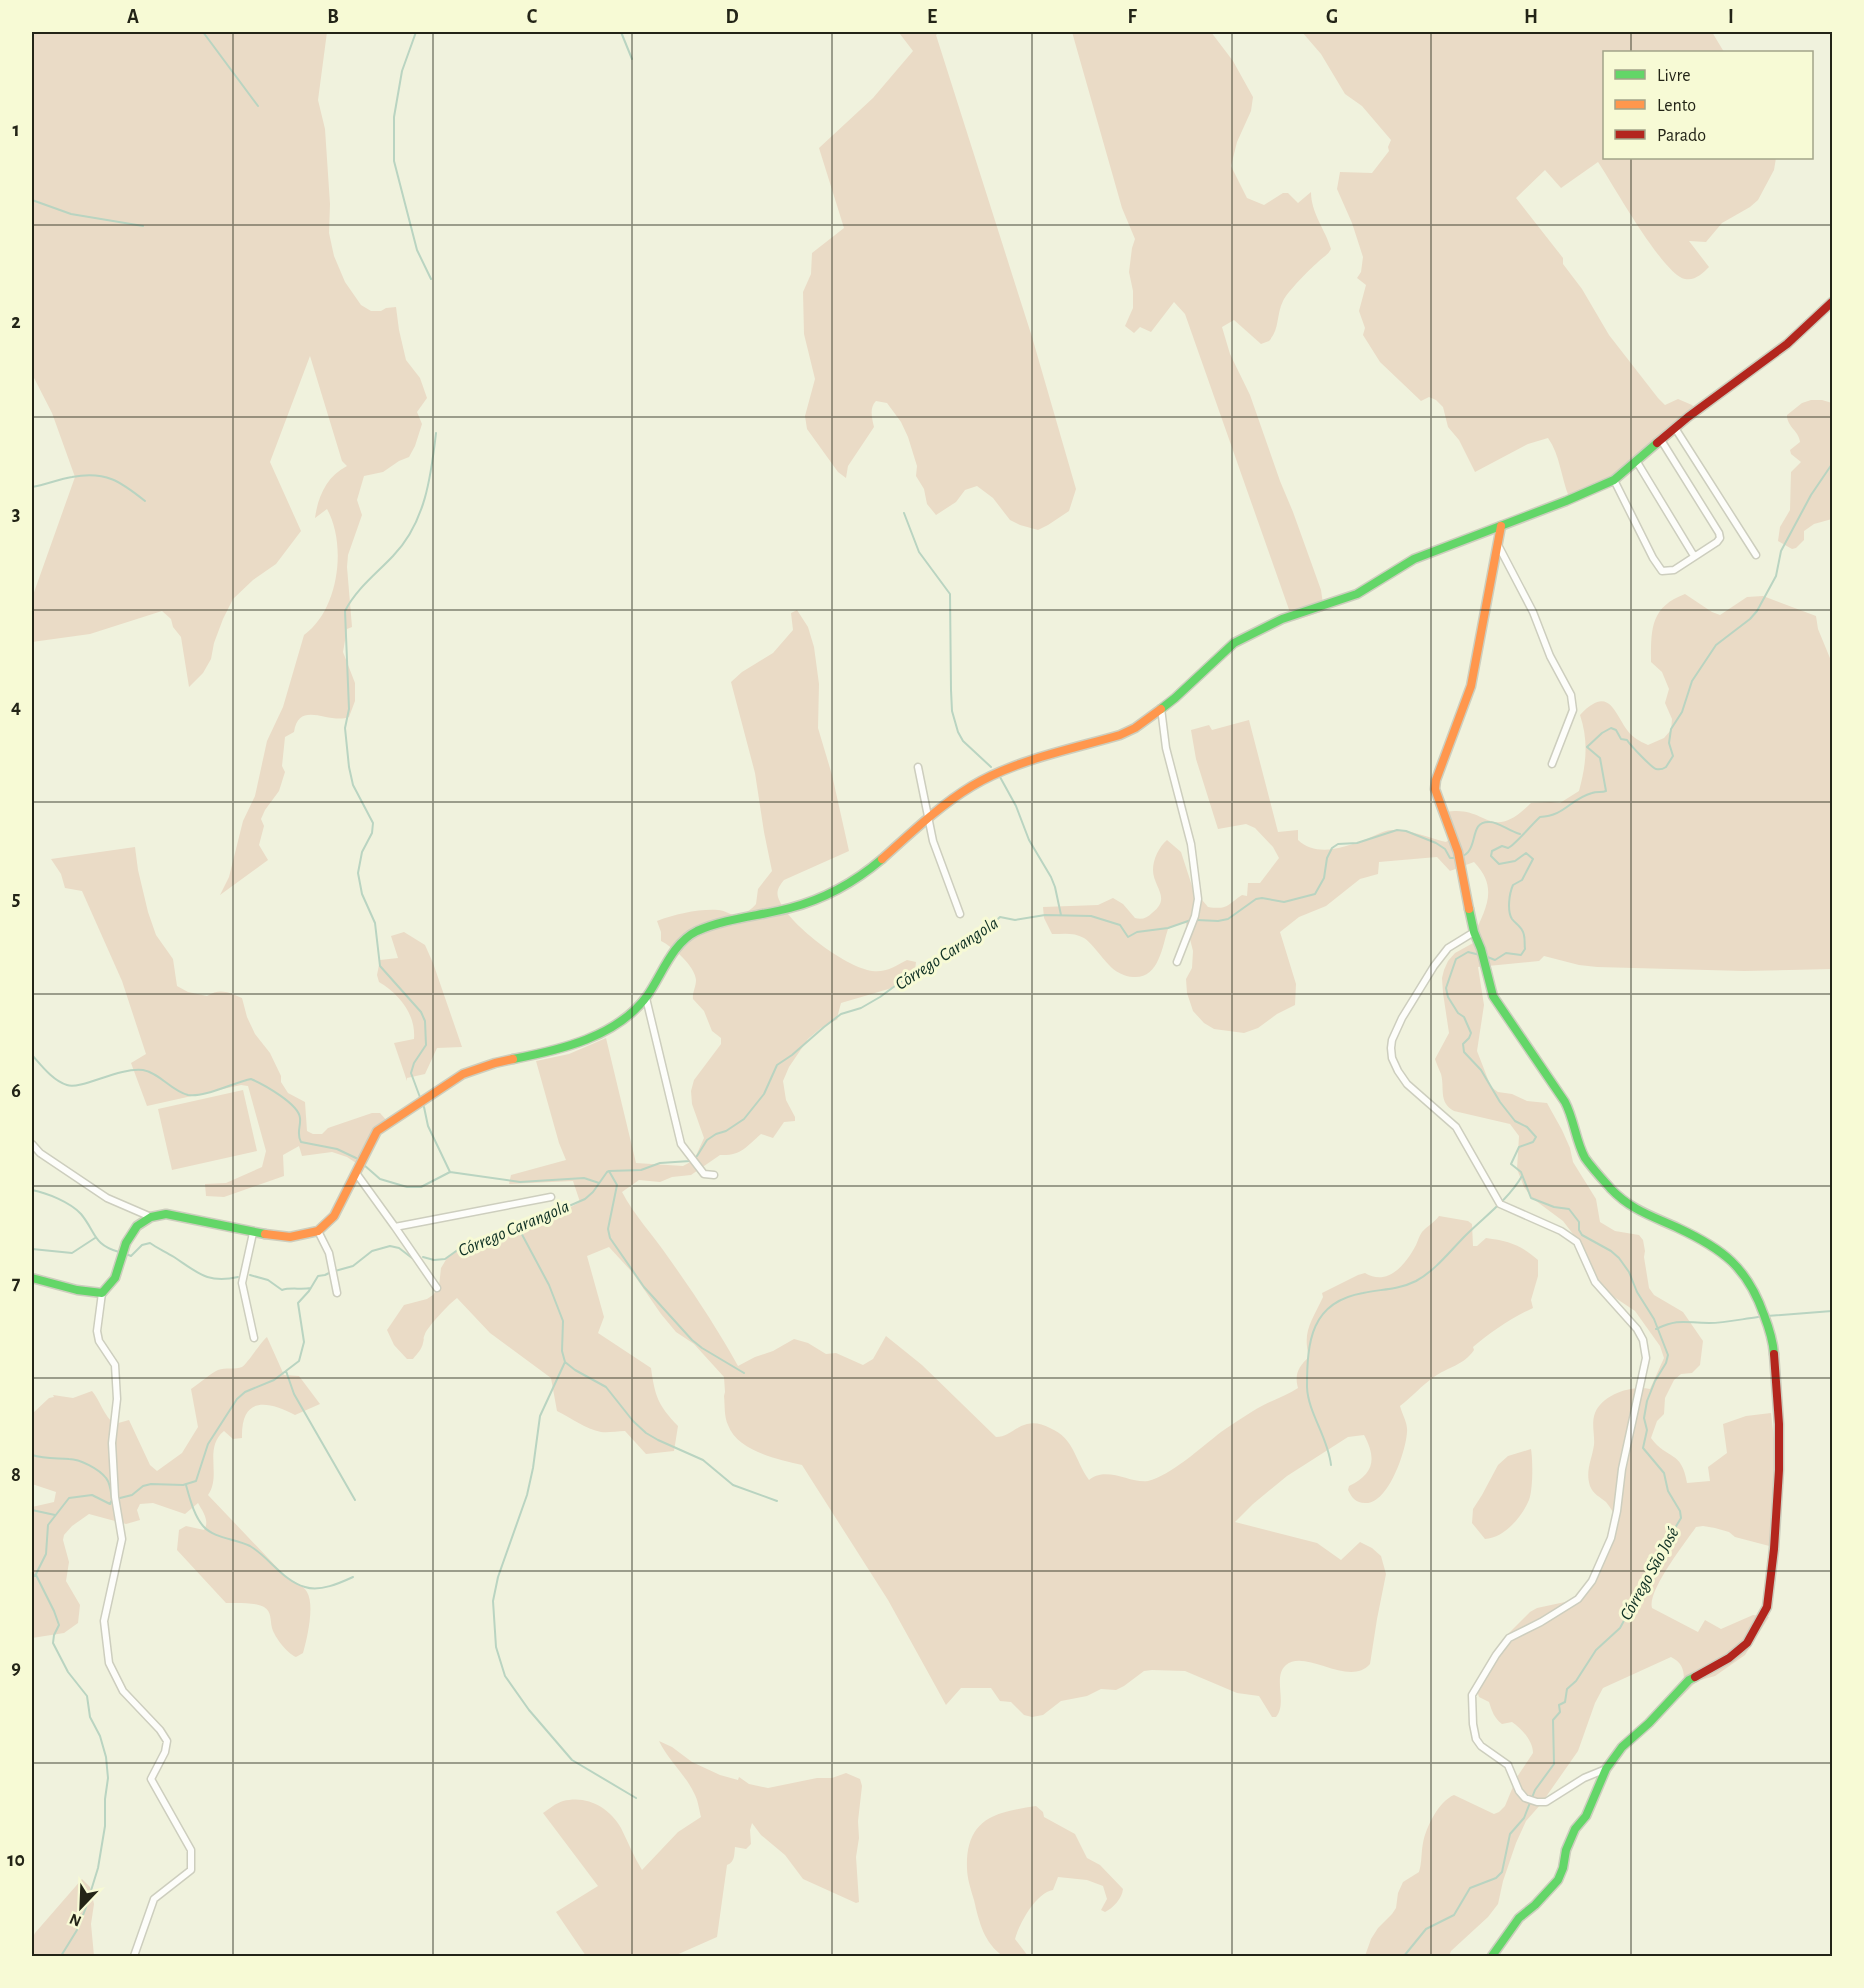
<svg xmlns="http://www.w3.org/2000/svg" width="1864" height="1988" viewBox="0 0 1864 1988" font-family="'Alegreya Sans',sans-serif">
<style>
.green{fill:#eadbc6}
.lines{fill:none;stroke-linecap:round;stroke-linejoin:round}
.stream{stroke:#b9d4c1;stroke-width:2}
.street-casing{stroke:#cdcebe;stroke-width:9}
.fast-casing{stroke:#cdcebe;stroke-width:11}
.slow-casing{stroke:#cdcebe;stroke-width:11}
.jam-casing{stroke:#cdcebe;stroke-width:11}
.street{stroke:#fdfdfa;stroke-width:6}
.fast{stroke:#63d668;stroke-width:8}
.slow{stroke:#ff974d;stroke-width:8}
.jam{stroke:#b3261e;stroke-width:8}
.grid{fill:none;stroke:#232417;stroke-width:1.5;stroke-opacity:0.55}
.labels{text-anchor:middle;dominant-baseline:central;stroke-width:6;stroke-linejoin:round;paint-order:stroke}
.water-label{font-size:18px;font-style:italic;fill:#0f3124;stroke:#f7fad5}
.neatline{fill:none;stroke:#232417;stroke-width:2}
.grid-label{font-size:20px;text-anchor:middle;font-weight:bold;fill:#232417}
</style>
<rect width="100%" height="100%" fill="#f0f2dd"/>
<path class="green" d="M32,32H327L318,100L325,129L330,204L329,233L334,256L345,282L361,305L371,311H381L386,308L396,307L399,330L406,360L420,378L427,398L417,412L422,424L415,446L409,457L399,461L383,472L364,476L357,500L362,515L348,555L347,567L352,627L347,629L343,652L355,683V701L349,717C329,725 299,699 294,732L285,737L282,766L285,772L279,791L265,810L261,819L264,826L259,845L268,860L220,895L229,877L243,821L255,796L267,741L283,707L304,635C339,610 347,545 327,509L315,518C318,496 327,476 347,466L342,461L310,356L270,462L301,531L276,564L253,580L233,599L223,619L214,643L211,659L203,673L189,687L181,637L173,627L171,619L162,611L90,634L32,642V598L75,477L52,413L32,374Z
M896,32H939L936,35L1032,337L1076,489L1069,511L1048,525L1038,530L1020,525L1010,520L993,498L977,486L965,490L956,502L936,515L927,504L924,489L916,476L917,466L908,437L901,422L887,403L876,401C869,408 872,418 874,427L848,466L846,478L838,472L807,429L805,416L815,379L804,334L803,292L811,274L812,253L844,228L819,148L873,98L913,51L900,34Z
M1072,32H1211L1233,61L1253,97L1251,111L1237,142L1231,166L1247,198L1264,205L1283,193H1288L1298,203L1311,192C1311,213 1325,229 1331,249C1328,255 1323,257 1318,262C1309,270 1288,291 1283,301C1276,315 1280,329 1269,341L1261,344L1234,320L1222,327L1230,354L1250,395L1280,481L1293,512L1321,590L1324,611L1293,621L1185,314L1174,302L1151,332L1140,327L1134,333L1125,326L1133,308V291L1129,272L1132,248L1135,239L1122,208Z
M1302,32H1712L1724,52H1604V158H1776L1774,170L1758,200L1750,207L1722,223L1706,242L1689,241L1709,267C1703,273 1695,281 1685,279C1663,275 1613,184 1598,162L1561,188L1545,170L1516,198L1563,258V264L1582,289L1609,335L1658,398L1665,405L1678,399L1692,405L1698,411L1602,484L1592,485L1569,497C1561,477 1560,455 1548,438L1528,444L1475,472L1459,440L1448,427L1443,407L1436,400L1429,397L1421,401L1380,362L1363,335L1365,328L1359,311L1366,285L1357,278L1361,272L1363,257L1352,223L1337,189L1340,172L1372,173L1389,151L1388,147L1391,140L1362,106L1345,94L1321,54Z
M1811,400H1822L1832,403V519L1814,524L1804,531V540L1796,548L1792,549L1778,541L1780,527L1790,510L1791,472L1801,462L1791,454L1790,450L1800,442C1799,431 1787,427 1787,415L1802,403Z
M1685,594L1712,612L1720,615L1747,597L1763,596L1816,616L1818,629L1832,663V969L1744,971L1597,967L1579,965L1544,956L1539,961L1478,967L1484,1005L1477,1051L1491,1087L1498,1092L1512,1094L1527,1101L1547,1103L1562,1130L1570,1148L1573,1162L1596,1199L1600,1222L1615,1231L1639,1235L1643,1240L1645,1251L1644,1257L1649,1288L1654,1295L1683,1312L1703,1341L1700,1365L1692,1373L1681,1374L1674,1380L1665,1398L1664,1414L1657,1421L1651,1438C1667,1460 1682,1450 1687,1483L1710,1481L1708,1467L1727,1453L1723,1424L1746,1416L1771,1413C1776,1458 1783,1503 1777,1548L1735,1537L1729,1532L1715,1528L1703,1526L1696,1527C1685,1543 1647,1591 1652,1608L1698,1632L1705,1620L1721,1629L1753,1615L1769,1617L1745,1655L1715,1676L1697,1681L1680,1698C1684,1682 1689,1666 1671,1657L1603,1688L1595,1703L1578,1751L1541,1804L1526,1821L1516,1843L1503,1881L1498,1904L1488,1917L1451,1951L1449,1956H1365L1371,1939L1378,1928L1392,1914L1396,1908L1398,1893L1403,1882L1419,1872C1422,1863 1421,1853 1423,1843C1426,1827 1439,1801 1454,1795L1494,1814L1499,1812L1505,1806L1517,1777L1533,1753C1533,1741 1522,1729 1512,1722L1502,1724C1494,1718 1492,1711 1489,1702L1479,1697L1477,1691L1491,1671L1508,1634L1530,1612L1537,1608L1565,1602L1585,1593L1615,1535L1618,1522C1615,1515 1611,1508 1606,1502C1600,1497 1593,1494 1590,1486C1585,1471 1592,1459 1594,1445C1595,1435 1591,1423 1595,1413C1603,1394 1632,1385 1650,1389L1664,1358L1660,1346L1635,1311L1596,1285L1585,1270L1573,1234L1563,1221L1532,1198L1524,1187L1517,1169L1519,1136L1510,1124L1454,1111C1438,1102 1445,1089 1441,1074C1439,1069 1437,1065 1435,1059L1449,1033L1443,993L1442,978L1444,970L1448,961L1455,953L1475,942L1473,937C1486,908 1499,888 1474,862L1450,871L1437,857L1379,862L1378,874L1360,879L1326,906L1299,917L1280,932L1296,984L1295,1005L1277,1014L1258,1028L1244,1033L1214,1029L1204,1023L1193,1011L1187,993L1186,979L1192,968L1193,951L1186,923L1178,924L1168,929C1162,947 1159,979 1133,977C1125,977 1114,971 1109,965C1102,958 1091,942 1084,938C1074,932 1063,934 1052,934L1044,918L1043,907L1098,905L1113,898L1123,904L1135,918C1142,920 1147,918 1152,913C1172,898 1153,887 1153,870C1153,859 1159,847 1167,840L1181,852L1193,889L1208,907C1228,910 1227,905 1242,895L1247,896L1248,883H1260L1279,858L1273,847L1255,828L1246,824L1218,829L1196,759L1191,730L1209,725L1212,730L1249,720L1278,832L1298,830V840C1316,857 1343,848 1364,840C1373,837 1382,831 1391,830C1409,829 1429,838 1446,842L1451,838L1446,812C1488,804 1489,845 1531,803L1551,802L1560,803L1579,791C1586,765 1589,742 1580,715C1614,679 1615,724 1635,738C1639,741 1644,743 1648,745L1664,738L1671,730L1672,719L1665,703L1669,689L1662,672L1651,662C1651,630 1650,607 1685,594Z
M797,610L808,627L814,647L819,684L818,728L832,775L849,851L784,880C780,885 776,890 778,897C786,923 845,967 872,971C886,973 895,966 907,960L916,962L914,978L902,985L841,1003L837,1018L838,1019L821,1028L808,1039L789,1067L783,1081L786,1100L795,1117V1121L784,1122L773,1138L761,1134C746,1147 741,1156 720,1155L691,1175L672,1177L660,1182L639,1180L622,1192C634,1215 653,1235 668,1257C693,1292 717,1328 738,1366L755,1357L773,1351L794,1339L808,1343L826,1354L836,1353L863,1365L873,1359L886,1336L922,1365L996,1437C1008,1437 1015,1427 1027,1424C1035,1422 1042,1424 1050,1428C1075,1439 1074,1459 1089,1480C1107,1465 1131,1484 1148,1481C1170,1476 1203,1446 1221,1432C1231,1425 1242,1418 1253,1411C1267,1402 1284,1397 1298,1388C1294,1374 1299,1366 1309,1357C1302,1331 1312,1321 1323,1297L1322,1293L1358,1275L1365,1273C1388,1287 1406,1264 1416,1245C1418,1241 1419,1236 1422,1232C1427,1226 1434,1223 1439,1216L1468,1221L1472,1224L1473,1246H1477L1486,1238C1509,1241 1521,1245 1538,1260V1276L1531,1300L1533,1308C1511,1318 1491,1332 1473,1347L1474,1350C1464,1365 1448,1367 1434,1377C1422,1385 1412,1397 1400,1406C1402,1414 1408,1423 1407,1432C1406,1451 1388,1505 1365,1503C1356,1503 1352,1498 1348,1490L1349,1486C1374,1474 1377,1459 1364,1435L1348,1437L1287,1476L1253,1504L1235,1522L1317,1543L1341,1560L1360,1542L1372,1548L1381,1556L1386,1574L1377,1619L1370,1664C1349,1688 1305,1648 1286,1665C1272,1677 1288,1703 1276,1717H1272L1259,1696L1237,1693L1185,1671L1152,1670L1144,1671L1124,1686L1116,1690L1101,1689L1087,1696L1061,1701L1043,1715L1032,1717L1024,1715L1011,1702L1000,1701L991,1688H961L946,1705L888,1600L802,1465C779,1460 737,1451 728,1425C724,1417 725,1405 724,1396L725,1392L724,1377L694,1344L676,1332L661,1314L632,1272L609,1247L587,1256L604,1317L598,1333L651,1368C655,1397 658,1405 678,1426L674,1451L646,1454L625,1431C617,1431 608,1433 601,1432C586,1429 571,1418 557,1411L551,1378L490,1333L457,1298C450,1303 428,1326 425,1334C422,1341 425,1336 423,1343C422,1349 417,1354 413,1359H407L394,1345L387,1330L404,1305L427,1299L433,1295L439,1286L441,1268L447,1258L461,1246L484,1240L490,1235L505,1232L569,1208L580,1202L573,1181L509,1184L511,1175L566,1160L559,1143L536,1061L569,1054L606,1038L636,1163L683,1166L694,1160L704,1138L692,1104L691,1091L694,1080L721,1044V1038L712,1031L704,1011L693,999C692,993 696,987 696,980C695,966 673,947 661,941V932L657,921C676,914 698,909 718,910C724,910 730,915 736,915C744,915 751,910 756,904L758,889L772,871L764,832L755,773L731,682L742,672L773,653L793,630L791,613Z
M135,847L138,870L148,912L156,935L173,959L177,986L188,992L207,996C220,988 228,992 242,998L247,1017L255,1034L270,1053L281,1076V1082L288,1093L305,1102L307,1131L313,1134H322L328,1128L372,1113H380L387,1121L359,1165L347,1157L332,1152L302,1156L299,1146L283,1155L284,1176L224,1197L206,1196L205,1184L226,1183L262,1167L266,1151L248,1086L241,1085L147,1106L131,1063L146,1054L122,981L82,891L65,888L61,874L51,859Z
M404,932L425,945L433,963L462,1047L437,1048L425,1074L407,1078V1081L394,1043L414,1039C416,1014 399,994 379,982L377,975L380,960L398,958L391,936Z
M243,1090L257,1151L172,1170L158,1109Z
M267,1337L284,1375L299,1376L320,1404L295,1415C265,1399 241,1398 242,1438L233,1439L224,1431C203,1448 222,1476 208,1495L288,1579C295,1582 303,1585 307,1592C315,1605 307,1639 303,1653L296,1657C287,1653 275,1638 272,1628C270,1620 272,1612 264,1607C255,1602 236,1603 226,1603L177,1550L179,1530L186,1526L204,1530C210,1521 203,1512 198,1503L185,1514L153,1503L140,1504L137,1510L140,1520L126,1524L89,1514L72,1526L64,1535L63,1540L69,1562L66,1581L80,1605L78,1623L64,1633L32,1638V1507L54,1502L56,1492L32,1484V1414L49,1398L54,1397L53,1395L73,1398L92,1391C100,1400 104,1417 115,1424L129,1420L150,1465L157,1471L182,1453L198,1427L191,1389C199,1384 211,1373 218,1370C225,1367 236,1370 242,1367C246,1365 261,1342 267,1337Z
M1531,1449C1533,1460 1533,1490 1529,1500C1522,1517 1504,1538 1485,1539L1472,1523L1473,1509L1482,1495L1498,1465L1508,1456Z
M659,1741L672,1747L692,1762L720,1775L738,1780L739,1777L749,1784L768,1788L817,1778H832L846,1773L860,1779L862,1786L858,1821L859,1838L856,1857L859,1902L856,1903L803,1879L785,1855L761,1835L752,1823L750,1830L751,1844L746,1849L735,1847C734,1855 735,1862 727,1865L717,1937L674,1956H586L556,1912L598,1886L543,1813C549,1809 556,1803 563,1801C587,1795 609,1807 621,1828C628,1842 634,1857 642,1870L678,1832L701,1817C699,1809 698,1800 694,1793C685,1774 668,1760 659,1741Z
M1036,1806L1043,1812L1044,1817L1075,1834L1087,1858L1100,1865L1123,1889C1122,1899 1113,1908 1105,1912L1101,1910L1107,1899L1103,1886L1087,1880L1058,1877L1053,1890C1036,1893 1020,1922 1015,1939L1028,1956H1003C984,1943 979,1922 974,1900C971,1890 967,1878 967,1868C966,1836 978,1818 1009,1811C1018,1809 1027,1807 1036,1806Z
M82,1879L90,1887L94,1904L91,1924L94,1956H32V1939L35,1933Z"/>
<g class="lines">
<path class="stream" d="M203,32L258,106
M416,32L402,71L394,117V161L417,250L431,279
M621,32L632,59
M32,200L71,214L143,226
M32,487C46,485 58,479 72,477C106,471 120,481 145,501
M904,513L919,552L950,594L951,690L952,711L958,732L963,741L991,767
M1000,777L1016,806L1029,840L1051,877L1055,887L1061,915
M1197,920L1218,921L1228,919L1256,899L1262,898L1284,902L1315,894L1324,878L1327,858L1332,848L1338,844L1357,843L1397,830L1406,831L1436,843L1445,849L1450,858C1485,860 1464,820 1490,822C1499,822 1510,832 1520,834
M1485,956L1495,960L1506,953L1521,955L1525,949C1524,943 1526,936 1522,930C1520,926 1515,923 1512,919C1507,911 1509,894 1513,885L1522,880L1533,859L1526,853L1515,861L1499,864L1491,856L1492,851L1502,846L1508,848C1515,845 1532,824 1540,817C1565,816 1570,799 1592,793C1597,791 1602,793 1606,791L1600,758L1587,747L1602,733L1611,728L1616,730L1621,739L1627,740C1630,745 1652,768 1656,769C1660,770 1663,769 1666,767L1673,756L1669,743L1671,729L1682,712L1692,681L1716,645L1750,619L1757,611L1776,576L1781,551L1811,495L1832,464
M32,1055C41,1065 53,1081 67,1085C81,1090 119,1067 143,1070C160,1073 171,1091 188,1095C204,1098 235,1082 251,1079C263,1084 299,1104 300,1118C301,1127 296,1133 301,1142L337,1149L356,1158
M421,1100L411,1073L414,1063L426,1045L425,1021L421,1012L380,966L375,923L362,894L358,873L362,852L372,833L373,823L353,785L349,767L345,728L349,709L345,611C356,589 376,574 393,556C425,523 431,477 436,433
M424,1107L428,1126L450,1172
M364,1165L380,1179L407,1187H421L450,1172L520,1182L584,1178L599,1183
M609,1171L641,1170L660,1163L690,1161L697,1156L707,1140L716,1134L726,1131L744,1119L764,1094L777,1065L792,1055L824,1027L841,1014L861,1008L880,997L914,972L944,957L968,937L988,928L1000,917L1015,920L1045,915L1091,916L1120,925L1128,937L1137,932L1168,928L1191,920
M609,1171L617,1185L608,1229L610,1238L644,1287L692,1340L702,1348L744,1373
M32,1190C47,1193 70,1202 81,1214C96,1232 93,1245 119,1252
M518,1227L549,1285L563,1321L562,1351L565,1362L575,1370L606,1387L633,1421L646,1433L658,1440L703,1460L733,1485L777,1501
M32,1249L72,1253L95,1238
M126,1254L131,1256L142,1245L150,1243C157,1248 166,1252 174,1257C198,1273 208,1284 238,1277
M423,1257L434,1260L445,1259L466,1244L507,1233L585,1199L593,1192L607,1172L609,1171
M335,1271L353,1266L372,1251L390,1246L399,1248L412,1258
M250,1275L268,1280L282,1290C291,1287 301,1290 311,1288
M1767,1316L1832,1311
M1656,1329C1680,1318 1685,1323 1709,1323C1725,1323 1742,1319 1758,1317
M565,1362L540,1416L533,1468L527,1495L498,1577L493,1601L496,1647L505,1676L529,1710L572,1760L636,1798
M286,1371L294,1394L355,1500
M32,1455C44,1459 56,1458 69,1459C80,1459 99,1469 106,1478C111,1484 111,1493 112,1500
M1331,1465C1328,1437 1308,1413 1307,1387C1307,1341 1311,1302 1363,1293C1381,1289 1398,1290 1416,1281C1436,1270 1450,1251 1466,1235C1485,1216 1508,1200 1522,1176
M186,1485C190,1499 194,1516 204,1527C214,1538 236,1539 250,1546C269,1557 283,1581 305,1587C320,1592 340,1583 353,1577
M32,1510L55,1515
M36,1575L54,1611L59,1625L54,1635L53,1643L68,1672L87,1696L90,1717L100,1736L106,1757L108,1778L105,1799V1826L98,1868L85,1910L77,1930L61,1956
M32,1578L36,1574L46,1554L48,1525L69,1498L92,1495L110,1504L112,1500L132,1495L143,1486L151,1484L183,1485L196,1481L208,1444L237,1399L245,1392L274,1380L299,1361L304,1342L298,1303L309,1291L318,1276L325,1275L331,1272
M1404,1956L1426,1929L1454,1915L1470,1888L1496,1878L1502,1872L1510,1834L1524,1818L1535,1790L1554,1764L1553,1720L1560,1712L1559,1705L1565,1702L1567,1689L1576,1681L1596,1650L1620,1628L1643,1586L1652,1573L1657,1558L1681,1518L1680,1511L1668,1491L1664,1473L1643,1448L1647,1430L1644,1418L1647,1401L1655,1381L1666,1363L1668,1355L1654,1319L1637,1292L1629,1272L1619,1258L1611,1251L1582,1235L1579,1230V1222L1569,1209L1554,1207L1531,1198L1521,1172L1511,1164L1519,1147L1533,1142L1536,1137L1527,1127L1515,1121L1500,1102L1481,1070L1464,1052L1463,1044L1469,1038L1471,1033L1464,1017L1458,1013L1448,997L1446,988L1456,959L1468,952L1480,955"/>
<defs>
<path id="street" d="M1675,428L1756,555
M1637,462L1694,556
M1614,480L1653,558L1662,571L1674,570L1717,542L1720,538L1719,533L1661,440
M1498,545L1533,612L1550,656L1571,695L1573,710L1552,764
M1161,708L1166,748L1191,844L1198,899L1195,916L1177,962
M918,767L933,841L960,914
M1474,932L1448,948L1434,966L1402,1018L1392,1040L1391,1048L1392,1058L1398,1071L1407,1084L1456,1127L1500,1204L1561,1231L1577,1242L1595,1282L1637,1329L1643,1340L1646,1358L1622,1469L1617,1511L1611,1538L1592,1581L1578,1599L1541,1622L1509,1638L1496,1655L1472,1695L1473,1724L1476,1739L1481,1746L1508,1765L1519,1791L1525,1798L1537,1802H1546L1584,1778L1606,1769
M646,998L681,1144L704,1174L714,1175
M32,1144L40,1153L107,1198L151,1217
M356,1173L395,1227L551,1197
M395,1227L437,1288
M318,1231L329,1253L337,1293
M253,1233L242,1283L254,1338
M102,1293L97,1331L99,1341L115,1365L117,1399L112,1443L115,1497L122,1539L104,1621L109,1663L123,1691L160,1730L167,1741L165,1752L151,1779L191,1850V1870L154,1899L134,1956"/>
<path id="fast" d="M1161,709L1175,698L1234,643L1282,619L1357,594L1414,559L1566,501L1614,480L1657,443
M1469,909L1474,932L1481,949L1493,996L1565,1102C1574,1119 1576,1142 1585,1158C1592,1168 1603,1180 1611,1189C1631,1210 1652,1216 1678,1228C1723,1249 1747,1267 1764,1315C1769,1328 1773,1340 1774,1354
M513,1059C560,1050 617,1037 647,996C662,975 672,943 697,931C726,918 760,916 790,908C825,899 855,882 882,859
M32,1278L77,1290L102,1293L115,1278L126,1243L137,1226L151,1217L166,1214L265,1234
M1492,1956L1519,1918L1535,1905L1558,1880L1563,1868L1566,1850L1575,1829L1586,1816L1606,1769L1622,1747L1649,1723L1689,1680L1695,1677"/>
<path id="slow" d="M882,859C911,833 939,806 972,786C1015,760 1072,749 1120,735L1135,728L1161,709
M1469,909L1458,852L1435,789L1436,780L1471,686L1501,526
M265,1234L290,1237L318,1231L334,1216L377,1131L463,1074L495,1063L513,1059"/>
<path id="jam" d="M1657,443L1688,417L1787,344L1832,302
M1695,1677L1729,1658L1747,1643L1767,1607L1774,1549L1779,1470V1424L1774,1354"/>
</defs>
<use href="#street" class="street-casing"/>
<use href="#fast" class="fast-casing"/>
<use href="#slow" class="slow-casing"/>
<use href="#jam" class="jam-casing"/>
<use href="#street" class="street"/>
<use href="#fast" class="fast"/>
<use href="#slow" class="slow"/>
<use href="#jam" class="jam"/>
</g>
<path class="grid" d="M233,32V1956M433,32V1956M632,32V1956M832,32V1956M1032,32V1956M1232,32V1956M1431,32V1956M1631,32V52M1631,158V1956M32,225H1832M32,417H1832M32,610H1832M32,802H1832M32,994H1832M32,1186H1832M32,1378H1832M32,1571H1832M32,1763H1832"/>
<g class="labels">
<g class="water-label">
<text transform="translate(947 954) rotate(-33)">Córrego Carangola</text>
<text transform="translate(514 1229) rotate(-23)">Córrego Carangola</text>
<text transform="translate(1650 1574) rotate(-61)">Córrego São José</text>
</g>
</g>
<rect width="1864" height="1988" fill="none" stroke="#f7fad5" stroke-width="66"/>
<rect x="1603" y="51" width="210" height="108" fill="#f7fad5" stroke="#a2a489" stroke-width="1.5"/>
<rect x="1615" y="70" width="30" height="9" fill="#63d668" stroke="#a2a489" stroke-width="1.5"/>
<text x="1657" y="81" font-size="18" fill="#232417">Livre</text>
<rect x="1615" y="100" width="30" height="9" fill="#ff974d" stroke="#a2a489" stroke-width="1.5"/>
<text x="1657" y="111" font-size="18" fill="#232417">Lento</text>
<rect x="1615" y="130" width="30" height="9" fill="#b3261e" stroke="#a2a489" stroke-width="1.5"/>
<text x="1657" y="141" font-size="18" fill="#232417">Parado</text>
<g transform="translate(81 1907) rotate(203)" stroke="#f7fad5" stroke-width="4.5" paint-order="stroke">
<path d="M0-4.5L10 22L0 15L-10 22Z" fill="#232417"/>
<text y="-9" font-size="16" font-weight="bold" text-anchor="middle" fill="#232417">N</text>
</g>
<rect x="33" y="33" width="1798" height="1922" class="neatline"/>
<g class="grid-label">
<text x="133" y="23">A</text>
<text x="333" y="23">B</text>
<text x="532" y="23">C</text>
<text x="732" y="23">D</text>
<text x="932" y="23">E</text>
<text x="1132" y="23">F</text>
<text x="1332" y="23">G</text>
<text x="1531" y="23">H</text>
<text x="1731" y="23">I</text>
<text x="16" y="136">1</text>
<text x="16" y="328">2</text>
<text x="16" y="520">3</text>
<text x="16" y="713">4</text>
<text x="16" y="905">5</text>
<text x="16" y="1097">6</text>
<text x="16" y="1289">7</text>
<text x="16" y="1481">8</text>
<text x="16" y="1674">9</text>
<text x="16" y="1866">10</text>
</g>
</svg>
